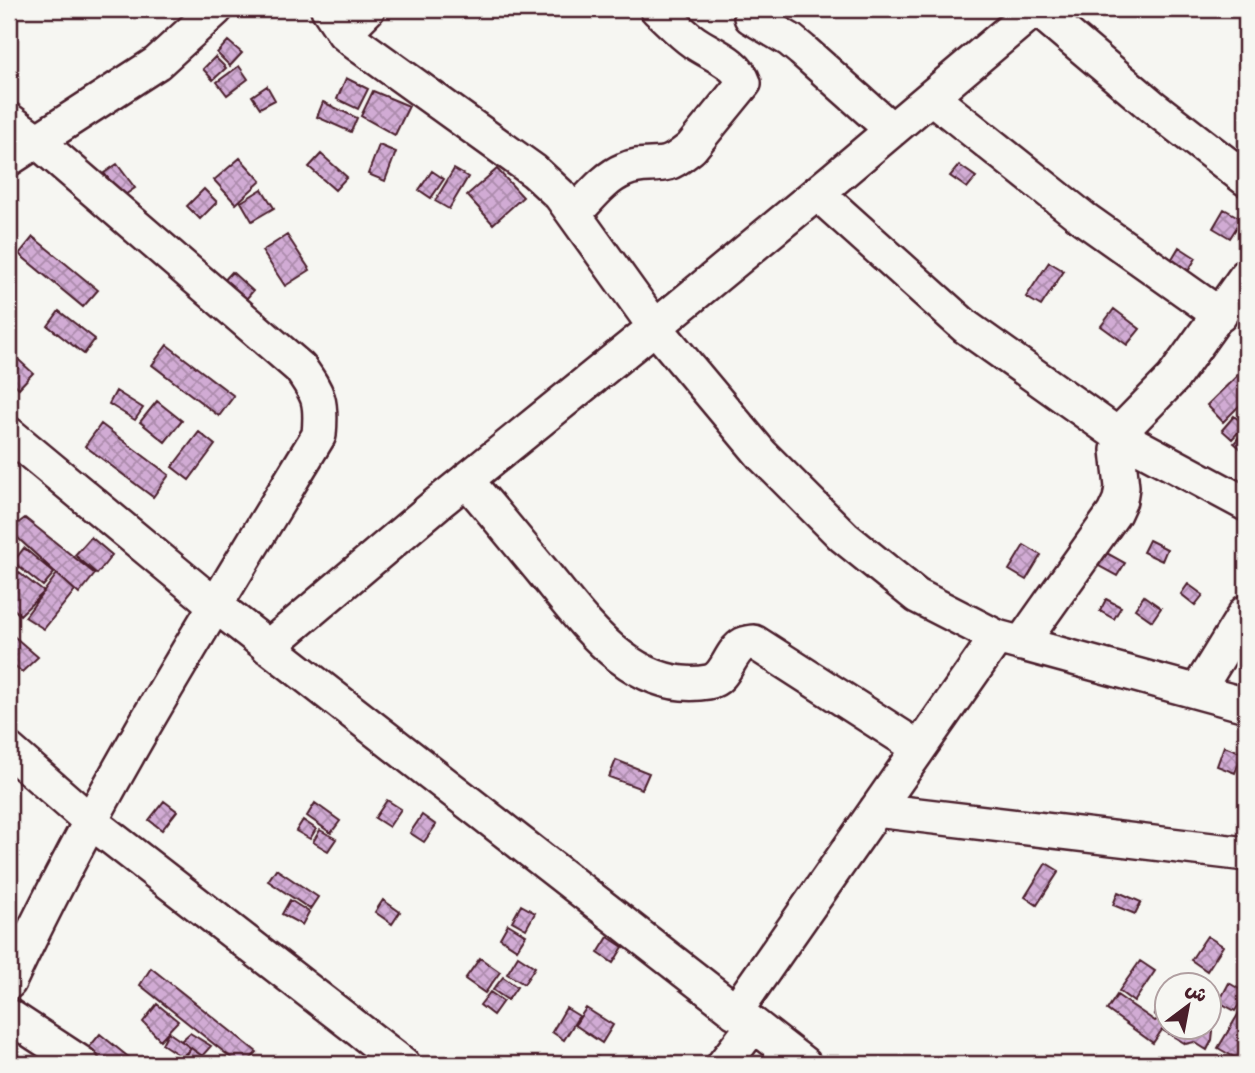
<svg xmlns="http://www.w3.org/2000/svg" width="1255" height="1073" viewBox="0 0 1255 1073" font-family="'Patrick Hand','Playpen Sans Arabic',sans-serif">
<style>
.building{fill:url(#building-cross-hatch);stroke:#4a1f2b;stroke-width:2}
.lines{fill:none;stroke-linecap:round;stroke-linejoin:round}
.minor-casing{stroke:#4a1f2b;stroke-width:38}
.minor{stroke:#f6f6f2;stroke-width:33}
</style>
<defs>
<pattern id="building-cross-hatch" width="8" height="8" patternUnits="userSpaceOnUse" patternTransform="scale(1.75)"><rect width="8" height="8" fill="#d1abd4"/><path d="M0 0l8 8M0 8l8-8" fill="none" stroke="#ac8bac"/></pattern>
</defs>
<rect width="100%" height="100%" fill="#f6f6f2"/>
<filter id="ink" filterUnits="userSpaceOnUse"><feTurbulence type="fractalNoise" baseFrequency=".0143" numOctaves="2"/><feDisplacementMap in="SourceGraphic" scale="14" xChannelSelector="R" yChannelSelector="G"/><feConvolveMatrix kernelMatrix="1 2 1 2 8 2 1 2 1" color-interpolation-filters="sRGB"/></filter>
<g filter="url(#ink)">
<path class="building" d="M228,41L242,53L230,66L217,53Z
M215,57L226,68L213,80L203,69Z
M239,66L248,79L227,95L217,82Z
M346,78L368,89L358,109L337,99Z
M267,86L275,100L260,108L252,96Z
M373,91L409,106L395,135L361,116Z
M323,102L357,118L351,132L317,117Z
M379,145L396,152L385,181L368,174Z
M321,154L347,177L335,190L309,167Z
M240,158L261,181L236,204L214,180Z
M117,164L135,188L122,197L104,173Z
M959,165L976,177L967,188L950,176Z
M454,169L468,177L449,209L435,201Z
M497,169L523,197L493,224L467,195Z
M432,171L444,179L431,198L419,190Z
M204,189L217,202L200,219L187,206Z
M262,189L274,208L252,221L241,202Z
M1224,209L1242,219L1230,238L1213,228Z
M287,235L310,270L285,286L262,251Z
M33,237L98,290L83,307L19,254Z
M1179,247L1196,258L1184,278L1167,267Z
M1049,262L1064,271L1041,306L1026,297Z
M232,272L253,291L241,305L220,285Z
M1114,309L1140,329L1127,345L1101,326Z
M59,311L95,339L84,354L48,326Z
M167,345L234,396L219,416L152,365Z
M9,351L33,373L19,388L9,379Z
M1244,369L1246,371V399L1223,422L1207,405Z
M116,391L143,408L135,420L109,404Z
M157,401L182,421L165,442L140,422Z
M1234,416L1245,425L1232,439L1222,430Z
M101,424L169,475L153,497L85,446Z
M1246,430V453L1234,443Z
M199,432L215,445L189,480L172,467Z
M25,518L95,574L79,594L9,530Z
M91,537L112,555L97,574L75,555Z
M1149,540L1167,549L1162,561L1143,552Z
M1024,545L1041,555L1026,580L1009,570Z
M24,548L54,573L43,586L13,562Z
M1103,551L1125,563L1117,576L1095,564Z
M18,572L44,592L20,615L9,604V580Z
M57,574L75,590L44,629L25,617Z
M1188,584L1203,595L1195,605L1181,594Z
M1144,596L1161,608L1152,621L1135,609Z
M1106,599L1121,607L1114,619L1100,611Z
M9,632L38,657L22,672L9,661Z
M1224,746L1243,753L1235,773L1217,766Z
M616,760L649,773L642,789L609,777Z
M387,800L401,809L389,827L375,818Z
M164,801L177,811L162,830L149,820Z
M315,803L340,821L331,833L307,816Z
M422,815L436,825L424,842L410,833Z
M303,820L316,829L310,839L296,831Z
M320,830L336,839L328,851L313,842Z
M1046,863L1059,871L1037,905L1025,897Z
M276,869L318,897L310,909L268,881Z
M1118,892L1141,902L1135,914L1113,905Z
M290,900L309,912L302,925L282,914Z
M383,900L400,912L392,924L375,912Z
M521,905L535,913L526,929L512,921Z
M508,924L526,935L517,949L500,938Z
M1207,936L1223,946L1207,971L1191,960Z
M608,937L623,947L613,963L598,953Z
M518,956L535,967L524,984L507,974Z
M480,958L500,972L485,993L465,979Z
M1140,961L1155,971L1134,1002L1119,991Z
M151,968L257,1052L246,1064H239L140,985Z
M503,977L517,987L508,1000L493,990Z
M1229,983L1246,993L1235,1011L1219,1002Z
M490,992L503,1001L493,1015L480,1005Z
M1168,992V1023L1154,1014Z
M1117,995L1155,1021L1158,1019L1166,1024L1153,1043L1107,1010Z
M157,1004L178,1021L160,1040L143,1022Z
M566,1008L579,1016L564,1040L552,1032Z
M586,1008L613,1025L602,1043L575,1025Z
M1239,1013L1246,1018V1064L1218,1048Z
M1168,1025V1028H1207L1213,1031L1212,1040L1207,1050L1194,1042L1186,1044L1164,1031Z
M168,1032L191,1048L182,1057L162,1044Z
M190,1033L211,1046L202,1056L181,1041Z
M100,1034L137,1064H105L87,1050Z
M191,1048L211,1062L210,1064H188L183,1061Z
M672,1056L685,1064H666Z
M598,1057L609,1064H593Z"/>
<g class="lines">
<defs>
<path id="minor" d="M328,9L344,33L356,43L534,171L560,195L655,327L762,455L844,537L917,596L997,637L1246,705
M1037,9L1153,107L1246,179
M751,17L790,40L802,50L892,130
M344,33L368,9
M931,97L1083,218L1220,315
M9,120L36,140L300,368C319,395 322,401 319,435C210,614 98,792 9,982
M9,159L157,63L216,9
M817,193L966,327L1121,437L1246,504
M574,214C589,199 604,178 624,170C640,162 653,167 668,163C677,160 684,153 691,148L744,83C737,62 711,54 694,42C681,33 669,20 657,9
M9,434L215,605L804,1064
M466,480C492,510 517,541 542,571C583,621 633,695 708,682C727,679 728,653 744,644C746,643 752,642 754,642L919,748
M1021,644L1114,513L1120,500L1122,487L1118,450L1121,437L1128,424L1173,378L1246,276
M268,647L438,503L655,327L834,179L1035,9
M1198,690L1246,612
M9,750L90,821L403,1064
M876,810L1246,854
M735,1012L997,637
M9,1016L82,1064
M724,1064L753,1026"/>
</defs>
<use href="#minor" class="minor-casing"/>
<use href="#minor" class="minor"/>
</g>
</g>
<rect width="1255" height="1073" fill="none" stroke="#f6f6f2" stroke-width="35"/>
<rect x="18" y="18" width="1220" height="1038" fill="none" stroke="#4a1f2b" stroke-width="2.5" filter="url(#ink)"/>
<g transform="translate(1188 1006) rotate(32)"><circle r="33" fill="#f6f6f2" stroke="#b1a0a2" stroke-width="2"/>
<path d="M0-5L12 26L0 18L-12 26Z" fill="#4a1f2b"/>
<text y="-10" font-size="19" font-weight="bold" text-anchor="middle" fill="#4a1f2b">ش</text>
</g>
</svg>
